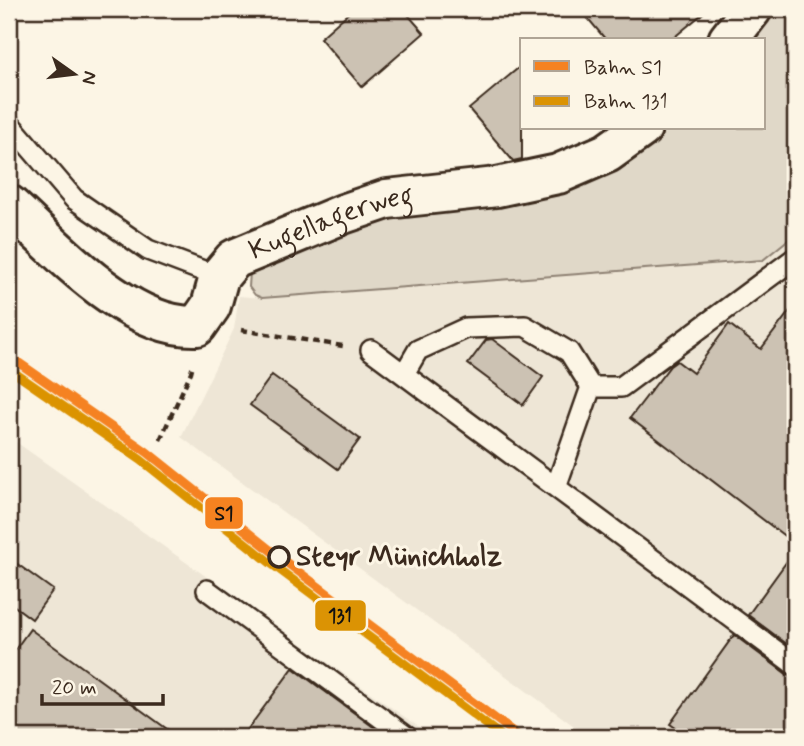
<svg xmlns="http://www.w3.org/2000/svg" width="804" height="746" viewBox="0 0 804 746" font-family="Mynerve,sans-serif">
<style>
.built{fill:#eee6d6}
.green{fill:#e0d8c8;stroke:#8e8173;stroke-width:2}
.building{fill:#ccc2b3;stroke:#3b2a1e;stroke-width:2}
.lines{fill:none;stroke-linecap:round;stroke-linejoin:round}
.lane-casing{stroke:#3b2a1e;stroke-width:24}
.street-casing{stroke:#3b2a1e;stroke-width:44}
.path{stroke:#3b2a1e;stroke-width:4.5;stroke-dasharray:7 5;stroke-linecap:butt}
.lane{stroke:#fcf5e5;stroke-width:19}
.street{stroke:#fcf5e5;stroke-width:38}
.rail-1-casing{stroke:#fcf5e5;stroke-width:14}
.rail-2-casing{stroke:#fcf5e5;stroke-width:14}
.rail-1{stroke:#f58220;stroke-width:9}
.rail-2{stroke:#db9304;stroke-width:9}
.stop-dot{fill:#fcf5e5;stroke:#3b2a1e;stroke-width:3.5}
.labels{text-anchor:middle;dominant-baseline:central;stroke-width:6;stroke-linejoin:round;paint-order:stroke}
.street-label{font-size:28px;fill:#3b2a1e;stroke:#fcf5e5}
.stop-label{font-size:28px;font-weight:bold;fill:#3b2a1e;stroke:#fcf5e5;text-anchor:start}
.line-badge{stroke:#fcf5e5;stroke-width:2.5}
.pale-badge-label{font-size:19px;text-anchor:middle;font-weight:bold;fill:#111}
</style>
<rect width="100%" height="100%" fill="#fcf5e5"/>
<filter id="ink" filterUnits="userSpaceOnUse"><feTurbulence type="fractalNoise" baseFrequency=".0143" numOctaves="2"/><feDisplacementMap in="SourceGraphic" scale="14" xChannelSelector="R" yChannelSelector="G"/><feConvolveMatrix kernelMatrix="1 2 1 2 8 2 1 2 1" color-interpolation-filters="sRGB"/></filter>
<g filter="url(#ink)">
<path class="built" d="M795,234V737H589L181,437L234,329L239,296L262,298L763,260Z
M9,437L433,737H9Z"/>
<path class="green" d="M777,9H795V234L763,260L262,298L255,295L249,287L250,272L374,216L602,168L663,128H764V40H741Z"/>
<path class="building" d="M353,9H403L424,33L362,87L320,38Z
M580,9H708L671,40H606Z
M522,65V159L513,161L469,109Z
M795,304V544L630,418L670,366L677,361L693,373L729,324L761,349Z
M492,339L543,377L523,405L468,364L486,340Z
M272,375L360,439L338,469L250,405Z
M795,550V650L748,615Z
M9,558L53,590L32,619L9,602Z
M30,629L178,737H9V658Z
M734,635L788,675L795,677V737H689L670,724Z
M293,668L387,737H242Z"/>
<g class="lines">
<defs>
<path id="lane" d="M9,123L74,199L148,250L219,277
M371,350L795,665
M404,374L418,350L466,328L525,326L569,352L591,387H621L795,258
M556,487L591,387
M207,590L407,737"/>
<g id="street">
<path d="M728,40L752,9"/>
<path id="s1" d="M9,205C57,248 128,329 197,326L211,306L219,277L234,259L343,214L387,199L497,187L558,174L607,153L642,128"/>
</g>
</defs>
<use href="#lane" class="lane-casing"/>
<use href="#street" class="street-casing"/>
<path class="path" d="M241,330L343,346
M160,440L191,372L193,364"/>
<use href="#lane" class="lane"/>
<use href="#street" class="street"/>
<defs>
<path id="rail-1" d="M9,356L147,452L279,557L520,737"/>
<path id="rail-2" d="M9,369L141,460L273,565L503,737"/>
</defs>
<use href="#rail-1" class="rail-1-casing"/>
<use href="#rail-2" class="rail-2-casing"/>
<use href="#rail-1" class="rail-1"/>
<use href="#rail-2" class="rail-2"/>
</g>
</g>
<circle class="stop-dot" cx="279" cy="557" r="10"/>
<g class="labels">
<g class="street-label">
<text stroke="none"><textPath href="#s1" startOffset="411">Kugellagerweg</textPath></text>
</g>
<g class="stop-label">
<text x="296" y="557">Steyr Münichholz</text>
</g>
</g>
<g class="line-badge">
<rect x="204" y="496" width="40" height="34" rx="7" fill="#f58220"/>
<rect x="314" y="599" width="53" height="33" rx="7" fill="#db9304"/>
</g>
<g class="pale-badge-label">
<text x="224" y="520">S1</text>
<text x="340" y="622">131</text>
</g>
<rect width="804" height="746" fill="none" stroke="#fcf5e5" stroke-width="35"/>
<rect x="18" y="18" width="769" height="711" fill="none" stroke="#3b2a1e" stroke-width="2.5" filter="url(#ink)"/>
<rect x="520" y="38" width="245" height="91" fill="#fcf5e5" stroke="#afa495" stroke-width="2"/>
<rect x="534" y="61" width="35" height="10" fill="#f58220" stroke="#afa495" stroke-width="2"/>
<text x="584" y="74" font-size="21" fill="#3b2a1e">Bahn S1</text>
<rect x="534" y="96" width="35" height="10" fill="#db9304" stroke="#afa495" stroke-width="2"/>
<text x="584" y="108" font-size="21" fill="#3b2a1e">Bahn 131</text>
<g transform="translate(74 74) rotate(104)" stroke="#fcf5e5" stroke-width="5" paint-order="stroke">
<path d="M0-5L12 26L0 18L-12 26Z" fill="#3b2a1e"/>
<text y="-10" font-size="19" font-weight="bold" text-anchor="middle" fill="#3b2a1e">N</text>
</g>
<path d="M42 694v10h121v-10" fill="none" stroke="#3b2a1e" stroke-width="3.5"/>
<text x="52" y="694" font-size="21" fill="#3b2a1e" stroke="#fcf5e5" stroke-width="5" paint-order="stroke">20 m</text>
</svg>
